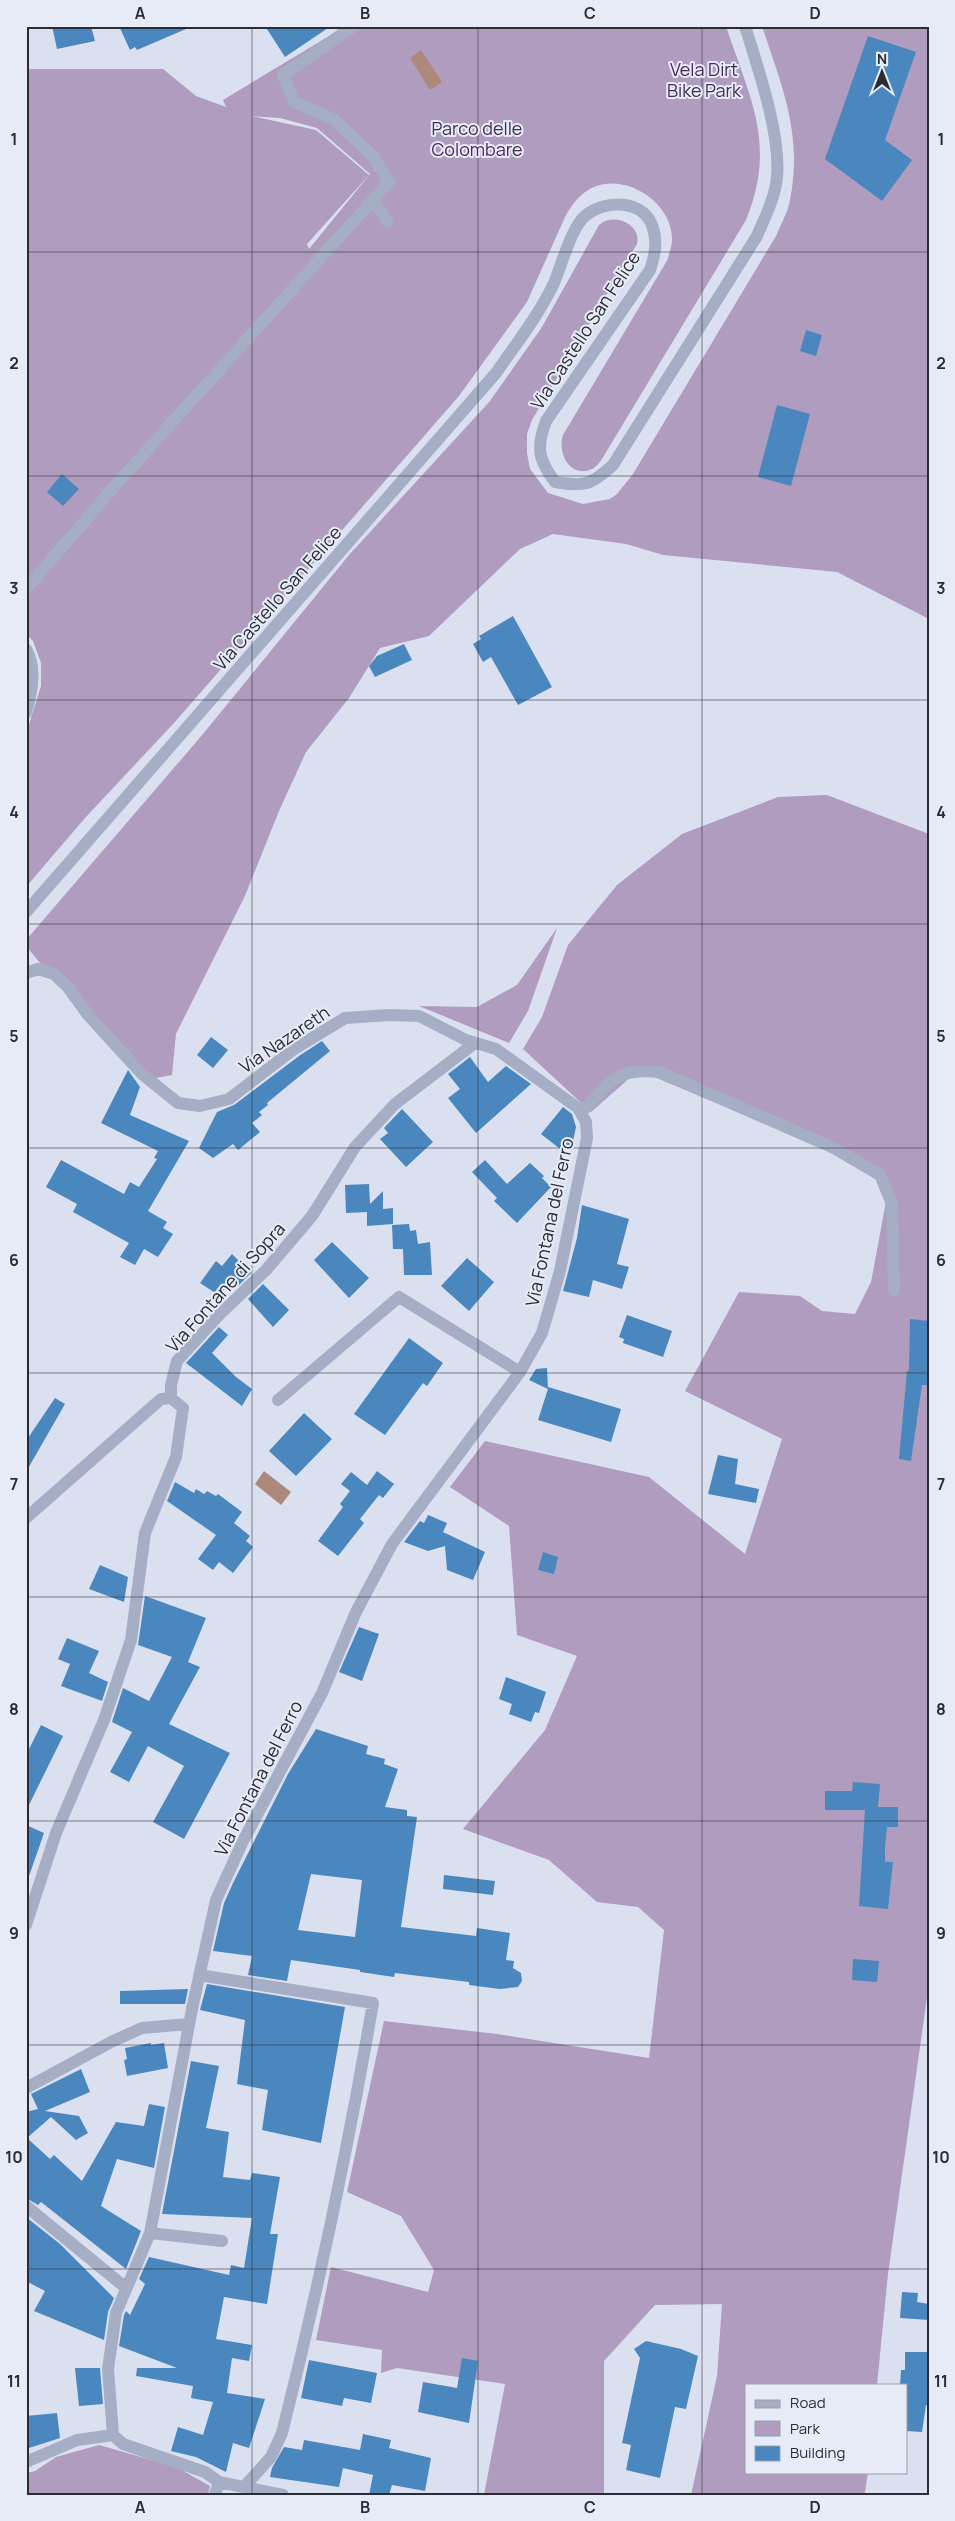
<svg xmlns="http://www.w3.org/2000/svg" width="955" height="2521" viewBox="0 0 955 2521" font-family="Manrope,sans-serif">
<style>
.green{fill:#af9cbe;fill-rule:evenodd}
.water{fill:#ac897b}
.building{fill:#4a87bf;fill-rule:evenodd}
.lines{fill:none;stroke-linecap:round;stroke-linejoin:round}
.minor{stroke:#a5aec5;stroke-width:12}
.grid{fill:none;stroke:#282d35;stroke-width:1;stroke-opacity:0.55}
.labels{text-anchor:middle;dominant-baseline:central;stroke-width:4;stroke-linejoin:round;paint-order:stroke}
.park-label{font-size:18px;fill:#432d51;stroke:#e7ebf8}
.street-label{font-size:18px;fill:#282d35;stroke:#e7ebf8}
.neatline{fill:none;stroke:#282d35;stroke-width:2}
.grid-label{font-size:16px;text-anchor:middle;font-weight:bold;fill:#282d35}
</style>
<rect width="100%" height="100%" fill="#dbe0f0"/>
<path class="green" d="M342,26H726C750,99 777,144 746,220L605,454C602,459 597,467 592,469C570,479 557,453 563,435L668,259C669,253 672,246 672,240C673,204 628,173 594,187C580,193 572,204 565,217L527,302L459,396L174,723L85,818L26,887V734L41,686V663L33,641L26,634V69H163L196,96L226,107L223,100L334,33ZM252,116L280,118L317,128L370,174L309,249L307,244L369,175L316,130Z
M762,26H929V619L837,572L663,555L626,544L553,534L520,549L429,636L380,648L349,698L306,752L279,811L244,898L176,1034L172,1075L144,1080L113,1051L26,946V940L203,734L349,555L490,401L542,327L599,225C613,212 642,224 637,244L532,420L527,434V453L530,469L548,493L583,504L610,499L617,494L633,474L776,236C781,224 788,212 790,200C803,134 782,87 762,26Z
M827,795L929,834V1983L888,2274L877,2385H746V2472H868L865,2492L864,2495H691L717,2376L722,2304L655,2305L604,2361V2495H484L505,2384L397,2368L381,2373L382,2350L316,2340L331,2267L428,2292L434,2270L401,2216L347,2192L384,2021L497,2034L649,2058L664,1930L638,1907L597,1902L549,1860L463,1829L545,1730L577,1656L517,1635L509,1526L450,1487L485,1441L649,1477L745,1554L782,1439L685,1391L739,1292L800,1296L822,1311L855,1314L871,1282L886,1202L877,1179L832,1152L652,1076L633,1075L591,1112L523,1049L542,1017L568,945L617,885L682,834L778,797Z
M557,928L528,1011L509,1043L419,1006L477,1007L517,985Z
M99,2445L176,2467L210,2486L208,2495H26L27,2473L35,2471L56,2457Z"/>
<path class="water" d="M421,50L442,82L430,90L410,58Z
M264,1471L291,1492L281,1505L255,1484Z"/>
<path class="building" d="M52,26H91L95,41L57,49Z
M119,26H193L137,50L135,47L130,50Z
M265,26H331L285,57Z
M868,36L916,52L885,140L912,160L882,201L825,159Z
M806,330L822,335L816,356L800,351Z
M777,405L810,414L791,486L758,477Z
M62,474L79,489L63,506L47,492Z
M513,616L552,687L518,705L491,657L483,662L473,644L481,639L479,636Z
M404,644L412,660L375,677L369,666L377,656Z
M211,1037L228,1050L213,1068L197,1055Z
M322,1041L330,1051L267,1103L268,1105L259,1112L262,1115L252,1123L260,1132L238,1150L233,1144L213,1158L199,1148L217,1112L234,1105L299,1056Z
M470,1057L488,1082L506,1066L531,1084L476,1133L448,1098L460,1089L448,1074Z
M128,1070L140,1087L130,1115L189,1141L148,1211L167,1222L163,1228L173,1234L158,1257L144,1249L135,1265L120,1257L129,1243L73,1212L77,1204L46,1187L61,1160L124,1194L130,1182L139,1187L157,1159L154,1158L158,1151L101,1123Z
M563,1107L572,1114L576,1127L573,1141L564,1152L541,1134Z
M402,1109L433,1142L406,1167L380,1139L388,1133L384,1128Z
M485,1160L507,1184L530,1163L544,1176L542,1178L551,1187L517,1223L494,1201L497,1198L472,1172Z
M369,1184L370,1204L383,1191V1209L393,1208V1224L367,1226V1212L346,1213L345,1185Z
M582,1205L629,1219L617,1264L629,1267L622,1289L593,1280L589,1297L563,1291L577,1238Z
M409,1224L410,1231L416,1230L418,1244L430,1242L432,1275H404L403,1249H393L392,1225Z
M332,1242L369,1278L349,1298L314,1260Z
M232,1254L251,1273L236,1288L229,1282L220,1296L200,1283L216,1261L222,1266Z
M467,1258L494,1282L469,1311L441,1286Z
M263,1284L289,1310L273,1327L248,1299Z
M627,1315L672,1331L663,1357L623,1343L624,1339L619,1337Z
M910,1319L929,1321V1385H922L911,1461L899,1459L907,1371H909Z
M219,1327L228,1335L212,1353L236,1377L252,1389L242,1406L186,1363Z
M409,1338L443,1363L427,1386L423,1383L385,1435L354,1414Z
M547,1368L548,1389V1387L621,1409L611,1442L538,1420L548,1389L529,1380L536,1369Z
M55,1398L65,1404L26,1472V1441Z
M304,1413L332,1439L296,1476L269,1451Z
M718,1455L738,1459L735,1484L759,1489L756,1503L708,1494Z
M377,1471L394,1484L383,1498L379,1495L360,1519L364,1523L338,1556L318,1541L343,1507L340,1504L350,1491L341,1484L351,1472L367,1485Z
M175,1482L194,1493L196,1489L204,1494L207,1491L216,1496L218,1494L242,1512L234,1523L250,1536L246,1541L253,1547L233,1573L219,1562L213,1570L198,1559L216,1535L167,1501Z
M428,1515L447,1523L443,1532L485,1552L473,1580L447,1570L445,1546L428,1551L404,1542L420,1521L424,1523Z
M543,1552L558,1557L554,1574L538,1570Z
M100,1565L128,1577L124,1602L89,1589Z
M145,1596L206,1618L188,1662L200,1667L169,1724L230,1753L184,1839L153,1822L184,1766L148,1746L129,1782L110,1772L132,1732L112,1722L123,1688L149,1701L172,1657L138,1645Z
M359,1627L379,1634L362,1681L339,1672Z
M67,1638L99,1651L89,1673L108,1682L102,1701L61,1686L70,1664L58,1659Z
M506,1677L546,1692L539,1713L535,1712L531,1722L509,1714L512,1704L499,1699Z
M41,1725L63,1736L26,1811V1755Z
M316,1729L368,1746L366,1754L385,1759L384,1764L398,1769L385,1807L407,1810V1816L417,1817L401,1927L476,1936L477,1928L510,1933L506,1960L514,1961L513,1968L521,1973L522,1981L518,1987L500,1989L469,1985V1982L395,1973L394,1977L360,1972V1970L291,1960L287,1981L248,1975L252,1956L213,1951L224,1903L234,1881L288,1774ZM311,1874L362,1880L355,1937L298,1930Z
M853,1782L880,1784L878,1807H898V1827H887L885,1846V1862H893L888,1909L859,1906L865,1810H825V1791H852Z
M26,1825L44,1833L28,1879H26Z
M444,1875L495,1881L493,1895L443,1889Z
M853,1959L879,1961L877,1982L852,1980Z
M207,1984L345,2007L321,2143L262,2130L268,2090L237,2084L245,2020L200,2010Z
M188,1989L185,2004H120V1991Z
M151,2043V2045L164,2043L168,2068L127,2076L124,2060L127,2059L125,2048Z
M191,2061L219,2066L206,2128L229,2132L223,2177L250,2180L252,2173L280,2177L270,2234H278L267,2304L224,2297L216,2339L252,2345L249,2361L232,2358L227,2393L265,2399L249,2448L233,2443L226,2472L196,2457L171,2451L178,2427L203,2435L213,2402L191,2398L193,2386L136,2376L137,2368H177L119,2346L124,2315L126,2311L130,2315L145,2284L139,2279L149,2257L229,2275L231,2265L244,2268L252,2218L162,2214Z
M81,2069L90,2092L45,2111L79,2116L88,2133L76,2140L51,2117L27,2138L50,2159L54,2155L82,2181L116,2122L144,2126L149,2104L165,2107L154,2168L117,2159L101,2206L141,2231L126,2269L41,2202L38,2205L26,2198V2112L38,2109L31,2094Z
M26,2217L60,2244L114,2298L108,2312L104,2340L34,2311L45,2291L26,2281Z
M902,2292L918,2293L917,2302L929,2304V2320L900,2318Z
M646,2341L681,2349L698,2356L686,2409L675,2407L660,2478L626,2470L631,2445L622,2443L640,2358L634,2349Z
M905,2352H929V2405H926L922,2432L906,2431V2385H900L901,2370H905Z
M462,2358L478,2361L469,2423L418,2412L423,2382L457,2388Z
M309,2360L377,2373L371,2403L344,2398L342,2406L301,2398Z
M75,2368H100L103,2404L79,2406Z
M57,2413L60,2438L26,2449V2416Z
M363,2434L391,2440L389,2448L431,2458L425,2491L392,2485L389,2495H369L373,2475L343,2468L339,2487L270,2477L272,2468L284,2447L302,2450L304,2440L360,2450Z"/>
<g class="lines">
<path class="minor" d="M373,200L387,221
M26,589L121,479L389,182L373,156L333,119L294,102L283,75L354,26
M26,649C37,668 32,692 26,713
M26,912L496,373C516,344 539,315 554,283C562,264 567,241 579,223C594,200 641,196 652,225C658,241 655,255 650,270L546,421C536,448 538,459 555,482C585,487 591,485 613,465L757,236C765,217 775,198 777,177C781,135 758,68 745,26
M26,973L38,969L54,974L67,986L88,1015L142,1074L178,1103L200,1106L229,1099L294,1049L345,1018L389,1015L419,1016L466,1040L496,1049L578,1108L586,1122L587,1138L560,1271L542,1333L520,1372L392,1544L356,1612L322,1693L243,1841L216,1900L192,2009L150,2233L116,2313L108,2369L113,2435L123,2444L205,2472L219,2482L215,2495
M581,1112C612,1084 612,1067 660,1072L834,1148L880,1175L892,1204L894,1290
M171,1398V1385L177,1361L219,1315L266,1270L312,1216L355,1147L395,1104L475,1043
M278,1400L399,1297L520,1372
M26,1518L161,1399L171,1398
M26,1925L56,1833L104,1720L131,1640L145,1533L176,1457L183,1408L171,1398
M199,1975L373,2003C348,2148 318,2291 282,2433L271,2457L244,2487
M26,2088L111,2042L142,2028L189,2024
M26,2206L126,2288
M150,2233L222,2241
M26,2462L77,2440L113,2435
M219,2482L283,2495"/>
</g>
<path class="grid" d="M252,26V2495M478,26V2495M702,26V2495M26,252H929M26,476H929M26,700H929M26,924H929M26,1148H929M26,1373H929M26,1597H929M26,1821H929M26,2045H929M26,2269H929"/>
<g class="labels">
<g class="park-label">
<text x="704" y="69">Vela Dirt<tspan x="704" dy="21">Bike Park</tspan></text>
<text x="477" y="128">Parco delle<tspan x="477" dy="21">Colombare</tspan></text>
</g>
<g class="street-label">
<text transform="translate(585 330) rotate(-57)">Via Castello San Felice</text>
<text transform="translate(277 598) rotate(-49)">Via Castello San Felice</text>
<text transform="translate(284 1039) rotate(-34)">Via Nazareth</text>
<text transform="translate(549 1222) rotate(-78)">Via Fontana del Ferro</text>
<text transform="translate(225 1287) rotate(-48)">Via Fontane di Sopra</text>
<text transform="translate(258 1778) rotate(-63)">Via Fontana del Ferro</text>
</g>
</g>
<rect width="955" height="2521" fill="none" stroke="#e7ebf8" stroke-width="55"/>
<rect x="745" y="2384" width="162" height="90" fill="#e7ebf8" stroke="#9b9faa"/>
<rect x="755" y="2400" width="25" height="8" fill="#a5aec5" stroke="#9b9faa"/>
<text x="790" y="2408" font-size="15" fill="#282d35">Road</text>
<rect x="755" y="2421" width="25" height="15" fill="#af9cbe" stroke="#9b9faa"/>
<text x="790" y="2434" font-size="15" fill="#282d35">Park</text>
<rect x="755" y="2446" width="25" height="15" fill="#4a87bf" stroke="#9b9faa"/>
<text x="790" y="2458" font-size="15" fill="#282d35">Building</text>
<g transform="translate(882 72)" stroke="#e7ebf8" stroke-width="4" paint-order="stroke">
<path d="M0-4L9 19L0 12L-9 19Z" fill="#282d35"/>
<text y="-8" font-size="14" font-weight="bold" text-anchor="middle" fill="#282d35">N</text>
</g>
<rect x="28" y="28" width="900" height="2466" class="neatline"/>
<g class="grid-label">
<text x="140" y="19">A</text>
<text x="365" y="19">B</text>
<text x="590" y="19">C</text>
<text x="815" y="19">D</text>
<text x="14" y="145">1</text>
<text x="941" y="145">1</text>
<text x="14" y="369">2</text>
<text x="941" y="369">2</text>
<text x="14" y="594">3</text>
<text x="941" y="594">3</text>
<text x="14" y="818">4</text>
<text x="941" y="818">4</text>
<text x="14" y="1042">5</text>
<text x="941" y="1042">5</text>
<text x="14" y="1266">6</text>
<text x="941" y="1266">6</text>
<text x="14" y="1490">7</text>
<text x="941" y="1490">7</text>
<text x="14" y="1715">8</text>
<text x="941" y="1715">8</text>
<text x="14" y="1939">9</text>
<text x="941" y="1939">9</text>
<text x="14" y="2163">10</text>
<text x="941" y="2163">10</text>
<text x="14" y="2387">11</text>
<text x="941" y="2387">11</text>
<text x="140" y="2513">A</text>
<text x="365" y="2513">B</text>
<text x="590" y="2513">C</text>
<text x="815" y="2513">D</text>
</g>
</svg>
